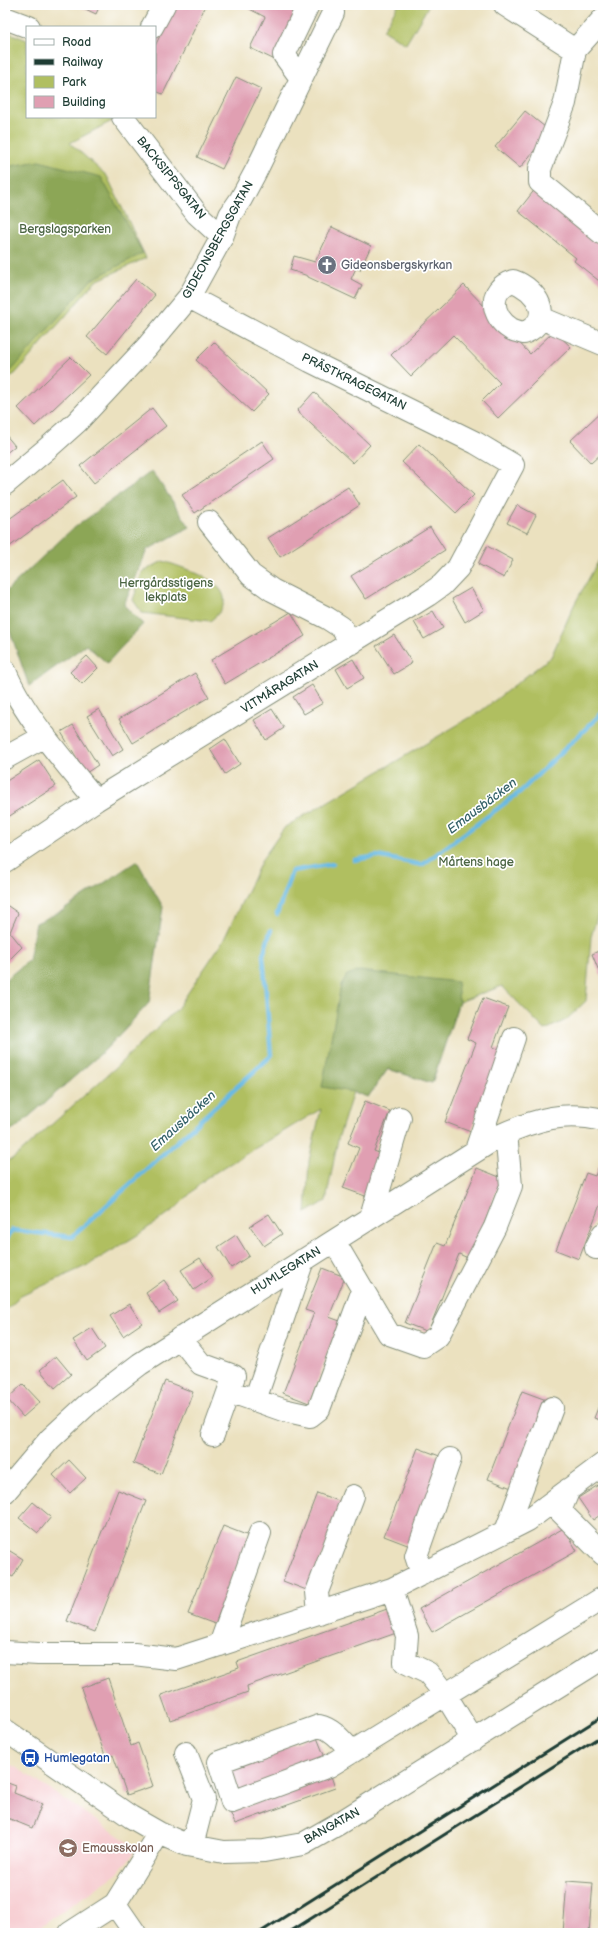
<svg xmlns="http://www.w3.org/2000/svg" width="608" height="1938" viewBox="0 0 608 1938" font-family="'Balsamiq Sans',sans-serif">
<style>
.built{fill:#f7cfd3}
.green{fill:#b0bf61;stroke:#687e4a}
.forest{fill:#8ca657;stroke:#567246}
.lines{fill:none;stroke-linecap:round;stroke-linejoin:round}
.stream{stroke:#68bae4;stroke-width:4.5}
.building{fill:#e09fb2}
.minor-casing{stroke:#858f7a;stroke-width:24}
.minor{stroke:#fff;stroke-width:22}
.rail{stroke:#1f3d34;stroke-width:3}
.labels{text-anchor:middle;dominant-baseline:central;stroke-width:3.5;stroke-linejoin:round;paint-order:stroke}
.street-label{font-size:12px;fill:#1f3d34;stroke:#fff}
.park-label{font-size:12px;fill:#4a6442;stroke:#fff}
.worship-label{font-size:12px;fill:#5b616d;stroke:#fff;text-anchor:start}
.transit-label{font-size:12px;fill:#164399;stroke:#fff;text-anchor:start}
.education-label{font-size:12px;fill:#785e54;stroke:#fff;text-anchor:start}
.water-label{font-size:13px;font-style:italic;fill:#356269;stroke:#fff}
</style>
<rect width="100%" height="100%" fill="#fff"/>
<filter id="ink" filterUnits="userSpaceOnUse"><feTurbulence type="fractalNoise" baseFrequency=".025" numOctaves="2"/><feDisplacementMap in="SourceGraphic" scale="8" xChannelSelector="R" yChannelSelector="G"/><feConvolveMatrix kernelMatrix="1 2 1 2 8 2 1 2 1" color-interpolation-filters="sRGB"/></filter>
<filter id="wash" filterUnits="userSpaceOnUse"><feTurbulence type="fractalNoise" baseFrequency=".012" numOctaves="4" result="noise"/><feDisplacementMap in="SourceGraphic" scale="16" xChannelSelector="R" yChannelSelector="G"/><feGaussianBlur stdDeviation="0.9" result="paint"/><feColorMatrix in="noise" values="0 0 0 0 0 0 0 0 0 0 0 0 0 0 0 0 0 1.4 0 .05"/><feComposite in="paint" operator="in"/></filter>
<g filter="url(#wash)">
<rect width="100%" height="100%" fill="#ebe1bf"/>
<path class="built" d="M5,1760L130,1843L133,1854L117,1874L30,1933H5Z"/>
<path class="green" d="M398,5H429L406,44L383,30Z
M5,31L27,40V117H109L112,121L70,143L107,176L146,258L96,281L15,374L5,379Z
M603,553V897L591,937L586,1001L566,1020L545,1030L502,986L459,1002L432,1083L388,1069L368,1097L353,1092L338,1139L326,1201L306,1213L309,1161L321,1109L206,1178L175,1209L136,1236L90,1264L21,1296L5,1311V1162L14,1158L114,1069L177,1009L223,941L263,858L285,827L481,711L551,657L574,605Z
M163,561C187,569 253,588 210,621L142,613L133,600L142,572Z"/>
<path class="forest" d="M39,161L101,177L143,253L91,280L12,370L5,374V167Z
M152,471L190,527L147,550L124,605L143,624L107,663L86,645L29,686L5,617V592L70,531Z
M137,861L163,907L149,1003L105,1050L17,1127L5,1133V980L29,960L36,923L62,911Z
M360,971L457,982L459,1002L432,1083L388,1069L368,1097L353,1092L322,1087L341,985L347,975Z"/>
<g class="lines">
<path class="stream" d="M354,860L377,856L422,865L520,792L603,712
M277,914L292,871L333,864
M5,1242L12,1230L72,1237L271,1056L263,955L271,930"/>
</g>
<g id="blocks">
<path class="building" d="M77,5H100L96,14Z
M175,5H206L163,94L155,91V46Z
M242,5H302L275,60L250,48L265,17Z
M236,77L261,89L222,169L197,157Z
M525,111L550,131L520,168L495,147Z
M536,188L603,248V284L574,261L576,258L518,211Z
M332,227L371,246L360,270L356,268L351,279L362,285L355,299L308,277V276L290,270L294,256L315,262Z
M136,279L155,295L107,354L87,337Z
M464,285L530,354L554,331L571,347L498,418L482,401L500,383L453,335L411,376L391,355Z
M214,342L269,394L252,412L196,360Z
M71,357L89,375L35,426L18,408Z
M314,392L370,445L353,463L297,411Z
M152,408L166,426L94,483L80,466Z
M603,410V452L591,463L570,441Z
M5,434L15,446L5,454Z
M262,441L274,459L195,513L182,495Z
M419,444L474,495L456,513L402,462Z
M63,480L76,497L9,547L5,542V522Z
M348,487L360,505L280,557L268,538Z
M517,505L536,515L527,533L507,523Z
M430,527L445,550L366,599L351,576Z
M487,546L513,560L504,578L478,564Z
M471,588L484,610L465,622L452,599Z
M433,611L443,628L424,639L414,622Z
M291,612L305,636L225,684L211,660Z
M394,635L412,663L394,674L376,646Z
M87,656L98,668L82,684L70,672Z
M353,659L364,678L347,688L336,669Z
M195,673L209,697L133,743L119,719Z
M312,685L323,703L304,714L293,697Z
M99,709L123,749L112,756L87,716Z
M272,709L284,728L266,740L254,720Z
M73,725L98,765L86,773L61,732Z
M225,739L240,764L225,774L210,749Z
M39,760L56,786L5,819V782Z
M5,904L18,913L10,932L22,947L5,964Z
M603,949V981L592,954Z
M483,998L508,1007L493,1047L503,1051L471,1132L445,1122L476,1043L467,1039Z
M365,1101L390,1111L374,1151L384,1155L368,1197L343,1188L359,1148L348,1143Z
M603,1156V1197L579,1259L556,1250L586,1173L595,1176Z
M477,1168L502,1178L470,1259L459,1254L428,1332L405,1323L437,1243L445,1246Z
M269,1214L282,1234L264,1246L250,1226Z
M236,1235L249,1256L231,1268L218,1247Z
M200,1258L213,1277L194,1290L181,1270Z
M322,1268L345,1277L329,1317L340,1321L309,1403L283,1393L314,1313L305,1310Z
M164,1280L178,1301L159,1313L146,1293Z
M129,1304L142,1323L123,1336L110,1316Z
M92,1328L105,1348L87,1361L73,1340Z
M56,1356L71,1374L55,1388L40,1370Z
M165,1381L193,1392L161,1474L133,1463Z
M23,1384L40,1402L23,1417L7,1399Z
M522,1391L549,1401L514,1489L488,1479Z
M603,1395V1421L594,1418Z
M418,1448L445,1458L410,1546L384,1536Z
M69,1460L86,1478L70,1493L53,1475Z
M603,1482V1513L593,1520L578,1498Z
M118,1490L146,1501L95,1632L67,1621Z
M317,1493L344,1503L309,1591L283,1581Z
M33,1502L51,1517L38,1533L19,1518Z
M223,1526L249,1536L215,1624L188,1614Z
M564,1528L577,1551L432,1632L419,1609Z
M5,1548L23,1559L13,1577L5,1573Z
M390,1608L399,1632L247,1686L248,1692L170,1720L161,1695L239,1668L237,1662Z
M108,1678L131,1746L138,1743L153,1786L127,1795L113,1755L106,1758L81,1688Z
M316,1735L326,1760L237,1793L228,1768Z
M331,1776L335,1788L235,1824L230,1812Z
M5,1782L16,1786L14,1793L42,1804L32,1828L5,1817Z
M567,1881L593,1883L589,1933H563Z"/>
</g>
</g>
<g filter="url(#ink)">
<use href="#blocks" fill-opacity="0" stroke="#858f7a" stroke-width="1"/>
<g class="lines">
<defs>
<path id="minor" d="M505,5L575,50L565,103L540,169V182L603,234
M5,18L29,27
M152,27L164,5
M575,50L603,19
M301,78L284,55L308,5
M123,117L197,214L222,237
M513,281C537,289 556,320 524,333C520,332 515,331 511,329C491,317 487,289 513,281Z
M541,318L603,344
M5,484L49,447L77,422L147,347L189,297L222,237L230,215L241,199L256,171L333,13
M209,522L251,575L272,590L327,618L341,627L352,643
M5,671C23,715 66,764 96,800
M5,758L45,736
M5,861L96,800L428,595L442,585L458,568L513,465L476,443L310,361L189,297
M476,1150L514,1038
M371,1217L400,1118
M334,1241L389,1334L423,1346L438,1336L495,1227L511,1186L506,1133
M596,1248L603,1234
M180,1338L201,1364L234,1376L213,1435
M229,1391L283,1410L310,1416L319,1409L363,1290
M255,1400L303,1260
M569,1489L560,1511L603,1554
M5,1492L50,1439L89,1403L140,1364L501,1135C537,1119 564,1111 603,1120
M506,1531L552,1408
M422,1574L416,1556L450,1459
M392,1589L407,1636L405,1662L428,1673L445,1694L473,1740
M319,1613L317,1592L353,1496
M220,1645L260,1533
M5,1652L38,1654H134L176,1659L392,1589L528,1520L603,1464
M5,1730L131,1817L159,1833L187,1845L224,1852L264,1851L303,1844L338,1824L603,1658
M352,1752C342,1741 333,1729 319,1726L219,1762L232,1802L329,1766L603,1598
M186,1753L204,1799L195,1834L187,1845
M115,1904L135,1933
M70,1933L115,1904L159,1833"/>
</defs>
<use href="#minor" class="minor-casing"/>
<use href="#minor" class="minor"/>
<path class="rail" d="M259,1933L603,1716
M288,1933L603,1735"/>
</g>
</g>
<defs>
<symbol id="church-disc" viewBox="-11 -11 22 22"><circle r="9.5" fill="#6b7280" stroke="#fff"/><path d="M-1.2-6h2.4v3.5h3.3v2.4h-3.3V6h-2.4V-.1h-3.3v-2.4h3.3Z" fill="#fff"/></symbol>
<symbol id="bus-disc" viewBox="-11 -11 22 22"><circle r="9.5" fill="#1a4fb4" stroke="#fff"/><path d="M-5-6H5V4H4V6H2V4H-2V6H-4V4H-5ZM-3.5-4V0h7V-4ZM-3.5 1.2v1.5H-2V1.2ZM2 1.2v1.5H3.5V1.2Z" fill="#fff"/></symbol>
<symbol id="school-disc" viewBox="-11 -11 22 22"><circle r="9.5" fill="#8d6e63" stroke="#fff"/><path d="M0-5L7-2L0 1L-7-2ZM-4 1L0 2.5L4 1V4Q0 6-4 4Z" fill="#fff"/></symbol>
</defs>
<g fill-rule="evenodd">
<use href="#church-disc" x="316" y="254" width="22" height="22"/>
<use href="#bus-disc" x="19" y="1747" width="22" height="22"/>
<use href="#school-disc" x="57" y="1837" width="22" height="22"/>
</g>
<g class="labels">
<g class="street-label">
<text transform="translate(171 178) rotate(51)">BACKSIPPSGATAN</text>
<text transform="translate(218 240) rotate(-61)">GIDEONSBERGSGATAN</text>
<text transform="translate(354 382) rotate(26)">PRÄSTKRAGEGATAN</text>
<text transform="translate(280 687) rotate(-32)">VITMÅRAGATAN</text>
<text transform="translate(286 1271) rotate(-32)">HUMLEGATAN</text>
<text transform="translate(332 1826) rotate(-29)">BANGATAN</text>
</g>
<g class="park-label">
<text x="65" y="229">Bergslagsparken</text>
<text x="166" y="583">Herrgårdsstigens<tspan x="166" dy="14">lekplats</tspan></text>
<text x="476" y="862">Mårtens hage</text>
</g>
<g class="worship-label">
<text x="341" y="265">Gideonsbergskyrkan</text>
</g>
<g class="transit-label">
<text x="44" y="1758">Humlegatan</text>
</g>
<g class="education-label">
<text x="82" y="1848">Emausskolan</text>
</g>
<g class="water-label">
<text transform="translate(482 806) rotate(-37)">Emausbäcken</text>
<text transform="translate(183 1121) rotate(-42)">Emausbäcken</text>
</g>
</g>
<rect width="608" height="1938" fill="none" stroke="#fff" stroke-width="20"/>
<rect x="26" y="26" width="130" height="92" fill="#ffffff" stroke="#a5b1ae"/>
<rect x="34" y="39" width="20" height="6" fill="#ffffff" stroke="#a5b1ae"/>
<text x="62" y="46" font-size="12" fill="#1f3d34">Road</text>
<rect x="34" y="59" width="20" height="6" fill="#1f3d34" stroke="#a5b1ae"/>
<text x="62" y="66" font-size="12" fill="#1f3d34">Railway</text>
<rect x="34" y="76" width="20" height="12" fill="#b0bf61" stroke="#a5b1ae"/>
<text x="62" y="86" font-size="12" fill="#1f3d34">Park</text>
<rect x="34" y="96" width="20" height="12" fill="#e09fb2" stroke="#a5b1ae"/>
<text x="62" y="106" font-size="12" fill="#1f3d34">Building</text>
</svg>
